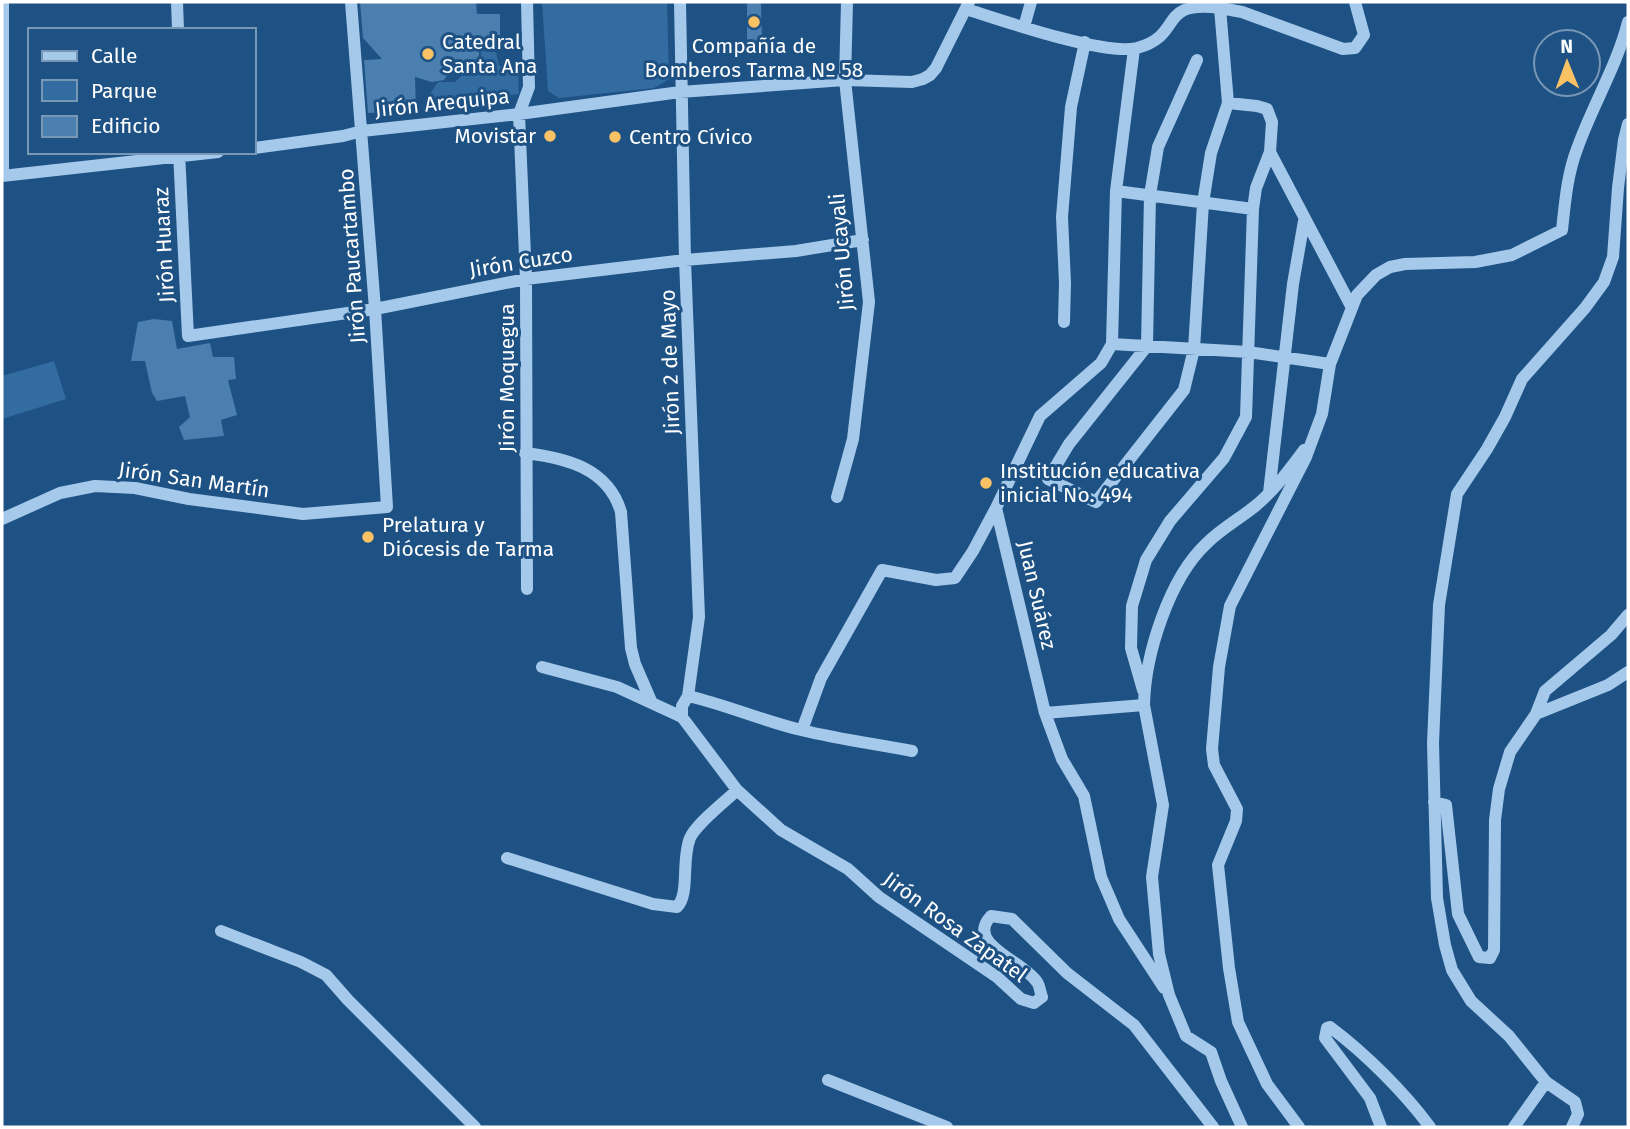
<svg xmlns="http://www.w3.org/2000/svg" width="1630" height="1129" viewBox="0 0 1630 1129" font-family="'Fira Sans',sans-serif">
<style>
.green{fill:#326ca1}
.building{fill:#4a7faf}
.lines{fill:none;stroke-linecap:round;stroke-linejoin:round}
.minor{stroke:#a5c9ea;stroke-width:12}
.poi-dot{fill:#f9c264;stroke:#1e5284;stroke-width:2.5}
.labels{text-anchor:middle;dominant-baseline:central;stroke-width:6;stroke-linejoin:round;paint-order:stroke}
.poi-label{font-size:21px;fill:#fff;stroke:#1e5284;text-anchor:start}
.street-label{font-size:21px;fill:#fff;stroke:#1e5284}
</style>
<rect width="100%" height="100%" fill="#1e5284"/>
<path class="green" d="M542,2H667L669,79L654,88L559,98L548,91Z
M481,51L496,52L499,66L518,65L519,94L430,104L428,97L438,82H455L471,67H480Z
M54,361L66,399L2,419V376Z"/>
<path class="building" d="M360,2H476L477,14H500V47H479V65L454,66L444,80L432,82L415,77L416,111L368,113L364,60L382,59L363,38Z
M747,2H761L762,42H747Z
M154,319L172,321L177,349L210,343L213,357H234L236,379L228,380L237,415L221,420L224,436L184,440L179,427L190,417L185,396L157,401L152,393L145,361H131L138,322Z"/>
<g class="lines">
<path class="minor" d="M3,2V176
M177,2L178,30
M527,2L529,87L519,114L526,279L527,589
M680,2L685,260L699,617L688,696L682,706V717
M1220,8L1242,12L1343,49L1355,48L1364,35L1355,2
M966,9C1001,20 1104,56 1137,48C1185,35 1156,0 1220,8L1228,103L1211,153L1203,203L1194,349L1184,390L1096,502L1048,479L1069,444L1147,346L1150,195L1158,147L1197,60
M1024,27L1031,2
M1228,103L1257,106L1267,109L1272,122L1270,152L1351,306
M254,148L343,136L362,131L519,114L680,92L845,80L912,82L923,79L930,75L936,68L969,2
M179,152L188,336L375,309L526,279L685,260L796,251L863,240
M2,176L218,152
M1116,191L1253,209
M1064,322L1065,283L1062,217L1071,107L1085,42
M1112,344L1248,352L1330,364
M525,453C566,458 608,468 621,512L631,648L635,664L651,701
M1269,493L1293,284L1304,221
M837,497L853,439L869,302L845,80L847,2
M996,508L1045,713L1062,759L1084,796L1101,877L1119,919L1164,988
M2,519L60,493L95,486L135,488L189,499L303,514L387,507L375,309L351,2
M542,667L617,687L682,717L737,790L781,830L848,869L879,897L997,977L1021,999L1034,1003L1042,997C1040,992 1040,986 1037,982C1022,960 965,944 991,916L1012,919L1067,973L1134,1025L1213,1127
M1143,690L1131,648L1132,606L1146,560L1170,521L1224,458L1246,417L1253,209L1256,188L1270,152
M688,696C727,705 763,721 801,730C838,739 875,744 912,751
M1045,713L1144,705
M1536,714L1608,685L1628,672
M802,730L821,678L882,570L936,580L955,578L973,551L996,508L1040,416L1101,363L1112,344L1116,191L1134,49
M1434,802L1446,805L1458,914L1479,957L1490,958L1494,950L1495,820L1499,789L1510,752L1536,714L1545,691L1611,635L1628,615
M507,858L653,904L677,907C690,894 681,860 690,838C697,823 724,803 737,790
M221,931L301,962L326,975L348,1000L475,1127
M828,1080L947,1127
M1242,1127L1221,1081L1211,1052L1186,1036L1169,995L1159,954L1152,877L1163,805L1144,705C1145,655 1169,578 1207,543C1221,529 1239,519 1254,507C1274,491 1289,470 1304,450
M1299,1127L1267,1084L1238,1022L1229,968L1218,865L1236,821L1237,809L1214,765L1212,749L1219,667L1230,606L1306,457L1322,414L1330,364L1357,295L1376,275L1390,267L1405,264L1475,262L1512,255L1562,230C1565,203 1567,175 1577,149C1592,106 1617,66 1628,22
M1381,1127L1370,1098L1325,1038L1327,1028L1330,1027C1366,1054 1404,1092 1430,1127
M1514,1127L1546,1082
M1572,1127L1578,1114L1575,1102L1546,1082L1509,1036L1471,1001L1452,970L1445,945L1437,898L1433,743L1439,605L1457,494L1487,449L1505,417L1522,379L1585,308L1604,282L1613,257L1618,188L1624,140L1628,124"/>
</g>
<g class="poi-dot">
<circle cx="754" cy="22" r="7"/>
<circle cx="428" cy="54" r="7"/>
<circle cx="550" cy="136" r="7"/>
<circle cx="615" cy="137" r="7"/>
<circle cx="986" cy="483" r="7"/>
<circle cx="368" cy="537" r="7"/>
</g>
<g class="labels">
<g class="poi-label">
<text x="442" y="42">Catedral<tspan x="442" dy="24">Santa Ana</tspan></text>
<text x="754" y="46" text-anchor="middle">Compañía de<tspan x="754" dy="24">Bomberos Tarma Nº 58</tspan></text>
<text x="536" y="136" text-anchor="end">Movistar</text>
<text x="629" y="137">Centro Cívico</text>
<text x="1000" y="471">Institución educativa<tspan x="1000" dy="24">inicial No. 494</tspan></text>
<text x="382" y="525">Prelatura y<tspan x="382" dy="24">Diócesis de Tarma</tspan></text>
</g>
<g class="street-label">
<text transform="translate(442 103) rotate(-6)">Jirón Arequipa</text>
<text transform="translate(164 245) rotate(-93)">Jirón Huaraz</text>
<text transform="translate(842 252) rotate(-95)">Jirón Ucayali</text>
<text transform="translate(352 256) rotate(-94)">Jirón Paucartambo</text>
<text transform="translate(521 262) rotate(-9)">Jirón Cuzco</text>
<text transform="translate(670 362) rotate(-92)">Jirón 2 de Mayo</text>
<text transform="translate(507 378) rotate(-90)">Jirón Moquegua</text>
<text transform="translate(194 480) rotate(8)">Jirón San Martín</text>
<text transform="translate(1037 595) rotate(77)">Juan Suárez</text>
<text transform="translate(955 927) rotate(36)">Jirón Rosa Zapatel</text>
</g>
</g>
<rect width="1630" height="1129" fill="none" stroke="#ffffff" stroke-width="7"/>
<rect x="28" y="28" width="228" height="126" fill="#1e5284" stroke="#7897b5" stroke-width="2"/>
<rect x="42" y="51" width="35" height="10" fill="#a5c9ea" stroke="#7897b5" stroke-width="2"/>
<text x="91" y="63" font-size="21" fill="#ffffff">Calle</text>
<rect x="42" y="80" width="35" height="21" fill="#326ca1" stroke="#7897b5" stroke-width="2"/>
<text x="91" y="98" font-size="21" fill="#ffffff">Parque</text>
<rect x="42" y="116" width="35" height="21" fill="#4a7faf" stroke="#7897b5" stroke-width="2"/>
<text x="91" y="133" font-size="21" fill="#ffffff">Edificio</text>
<g transform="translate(1567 63) rotate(359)"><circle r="33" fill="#1e5284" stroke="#7897b5" stroke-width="2"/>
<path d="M0-5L12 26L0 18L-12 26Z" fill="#f9c264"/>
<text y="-10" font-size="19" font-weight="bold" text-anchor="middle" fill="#ffffff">N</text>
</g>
</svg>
